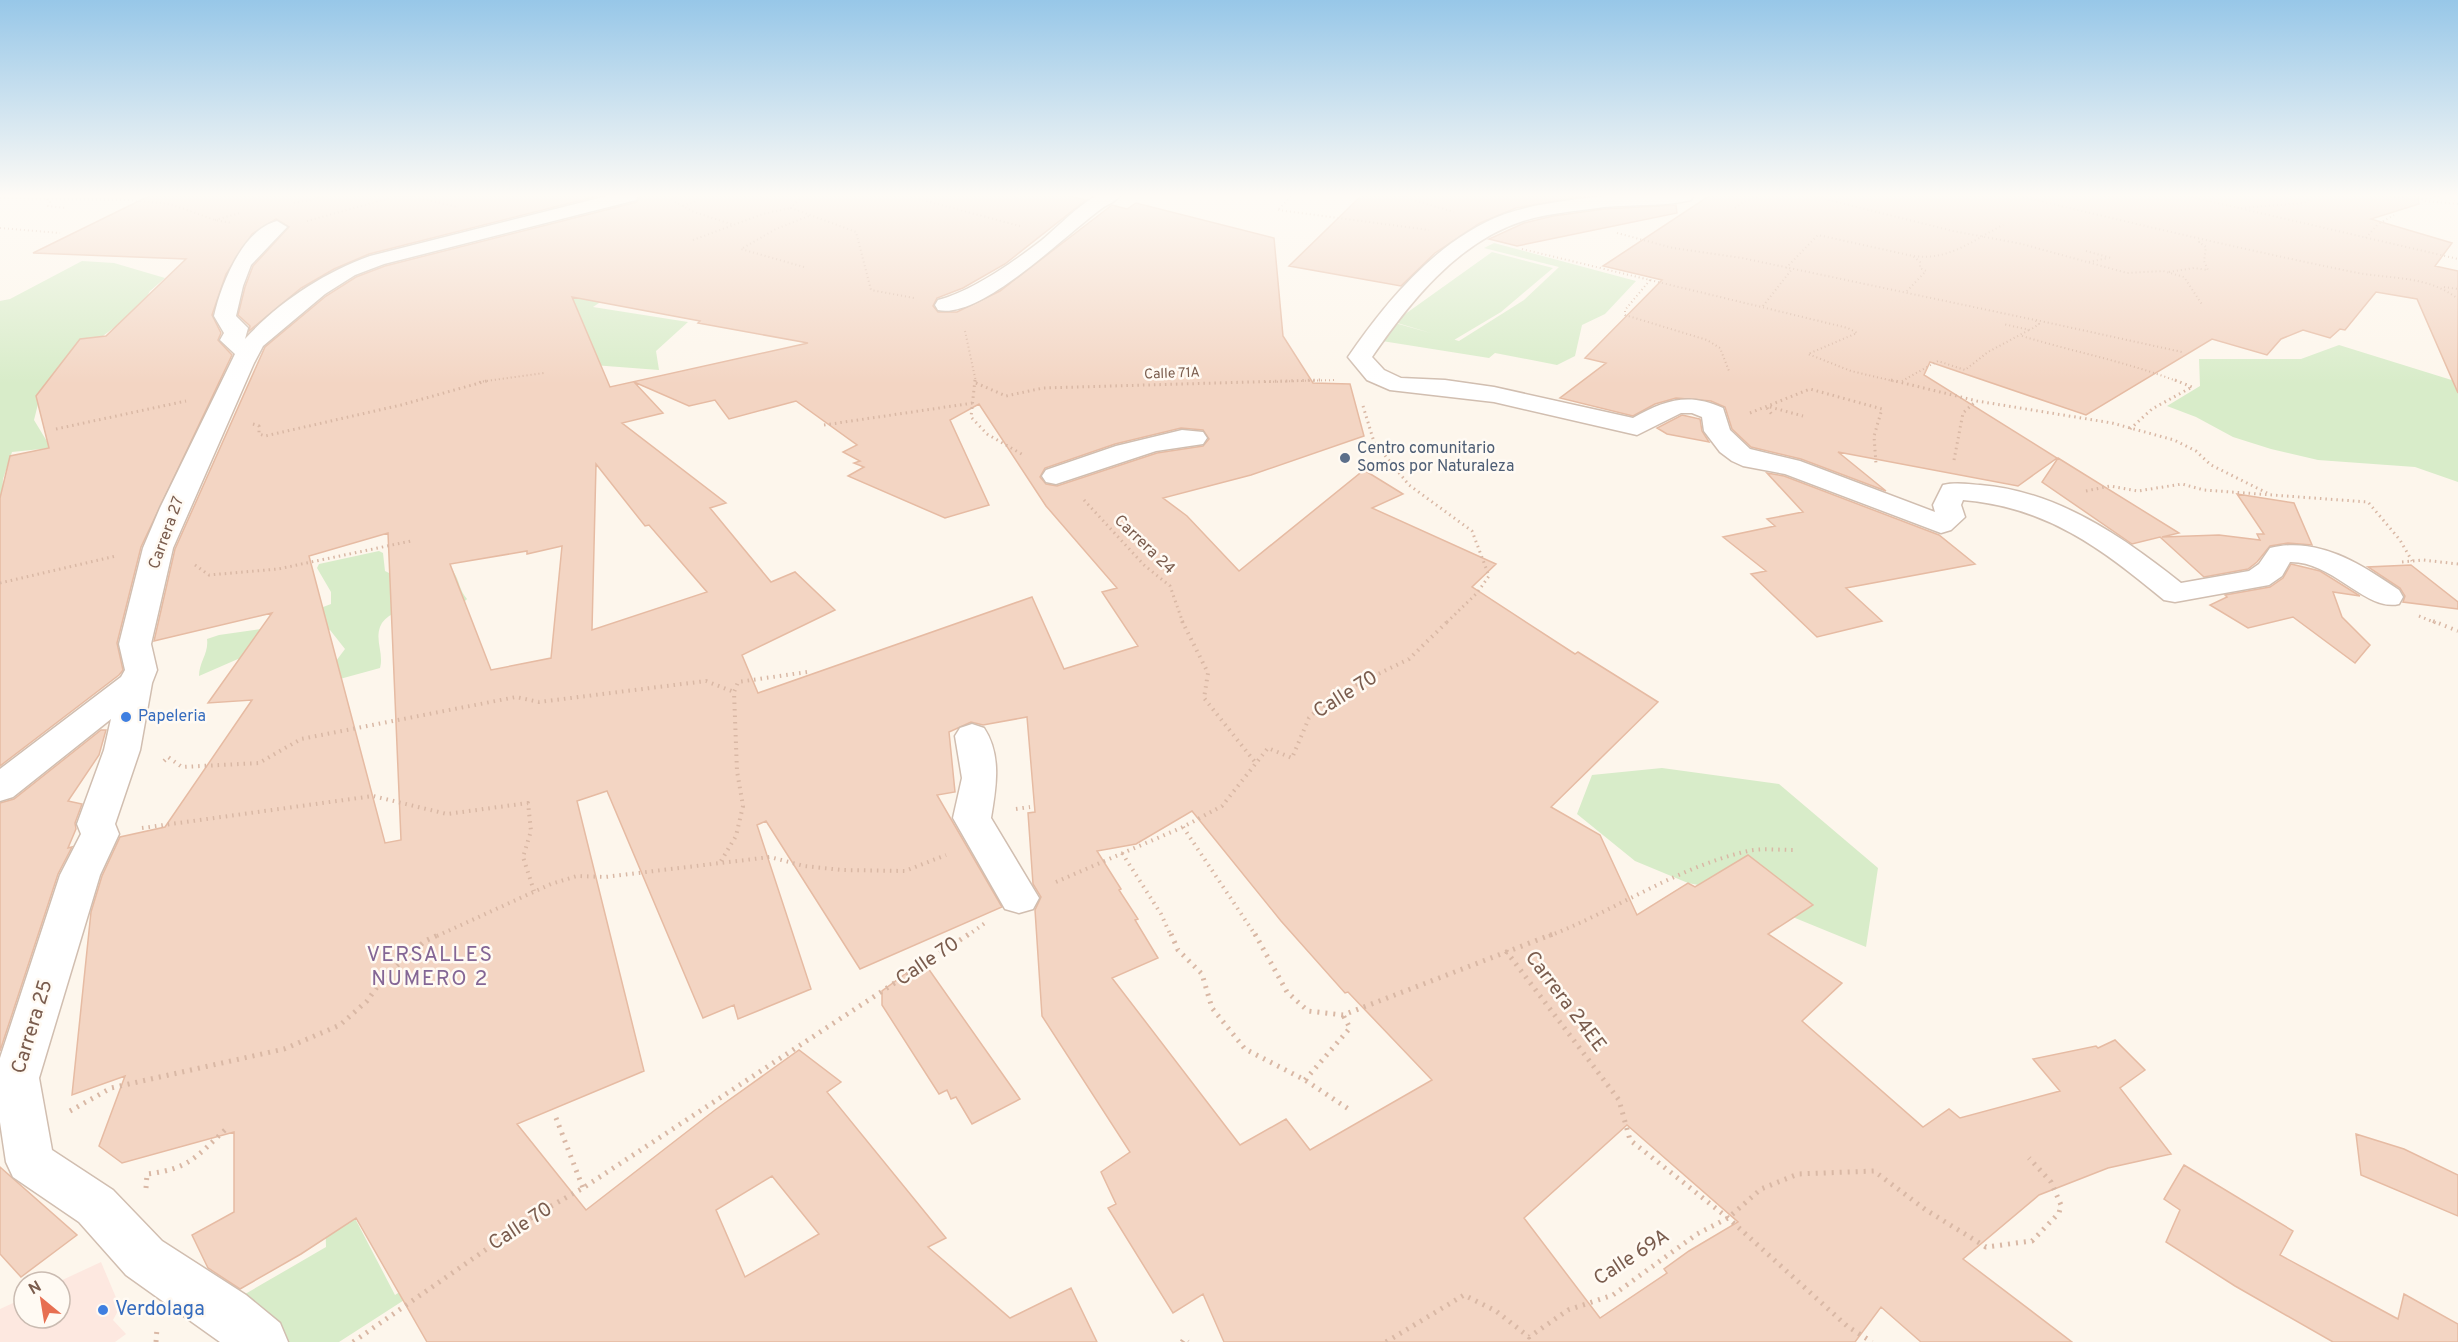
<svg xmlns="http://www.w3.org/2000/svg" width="2458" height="1342" viewBox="0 0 2458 1342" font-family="Overpass,sans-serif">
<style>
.commercial{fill:#fde8e0}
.green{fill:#d8ecc9}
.building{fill:#f3d5c3;stroke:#e6bba3;stroke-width:1.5;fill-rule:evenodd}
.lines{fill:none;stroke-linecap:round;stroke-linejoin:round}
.minor-casing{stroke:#d1beb0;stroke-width:3}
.path-far3{stroke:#d9b8a5;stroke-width:2;stroke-dasharray:1 3;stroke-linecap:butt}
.path-far2{stroke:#d9b8a5;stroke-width:3;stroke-dasharray:1.5 4;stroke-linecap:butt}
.path-far1{stroke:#d9b8a5;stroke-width:4;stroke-dasharray:1.5 5;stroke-linecap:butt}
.path{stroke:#d9b8a5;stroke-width:5;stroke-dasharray:2 6;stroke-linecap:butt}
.minor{fill:#fff;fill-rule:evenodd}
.service-dot{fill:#5c6f8a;stroke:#fffaf3;stroke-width:2}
.shop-dot{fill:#3f7fe0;stroke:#fffaf3;stroke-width:2}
.labels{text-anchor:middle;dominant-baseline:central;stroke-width:5;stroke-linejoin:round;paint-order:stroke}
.far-street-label{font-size:14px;fill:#7a5c4d;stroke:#fffaf3}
.service-label{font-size:16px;fill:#4e5e75;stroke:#fffaf3;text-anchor:start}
.street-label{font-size:16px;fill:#7a5c4d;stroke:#fffaf3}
.shop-label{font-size:16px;fill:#366cbe;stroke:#fffaf3;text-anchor:start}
.near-street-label{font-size:20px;fill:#7a5c4d;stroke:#fffaf3}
.near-shop-label{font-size:20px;fill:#366cbe;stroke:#fffaf3;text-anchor:start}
.near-neighbourhood-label{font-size:21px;letter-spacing:1.5px;fill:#846695;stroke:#fffaf3}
</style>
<rect width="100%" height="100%" fill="#fdf6ec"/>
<path class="commercial" d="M101,1262L120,1307L113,1320L126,1334L115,1342H0V1309L24,1298V1318H60L58,1282Z"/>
<path class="green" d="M1494,243L1636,281L1605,314L1582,325L1575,356L1557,365L1495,353L1489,358L1382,341L1395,323L1459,341L1524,300L1559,267L1484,248Z
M1492,252L1553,268L1501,312L1454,340L1394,322Z
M82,261L114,263L165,278L150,291L141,307L74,358L40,396L34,420L51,448L12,452L3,479L0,535V301L10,299Z
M653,267L593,307L688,322L656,351L659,370L593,365L429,280Z
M2339,345L2458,382V482L2415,467L2318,460L2271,449L2233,437L2196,417L2167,406L2200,386L2199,359H2301Z
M379,551L383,553L385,571L389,573L422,568L453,571C460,581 459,590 467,599L463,603C442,605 389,603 380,627C375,641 384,654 380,668L318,685L345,649L330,630L311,632L260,657L238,659L199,676C199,662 209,653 207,639L219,635L268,628L331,604V592L317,568L319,564Z
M1662,768L1779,784L1878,868L1866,947L1729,891L1688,883L1635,861L1577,814L1592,775Z
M346,1201L395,1295L418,1280L429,1284L339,1342H284L240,1297L326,1247L325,1210Z"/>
<path class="building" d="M149,196H598L369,254L334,269L301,288L249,331L250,326L238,315L245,287L253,266L289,227L276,219L252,234L226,274L212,315L221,333L218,340L232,355L141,547L117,643L123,670L119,675L0,766V498L10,456L49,448L36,396L80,339L106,336L186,259L33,253Z
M640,196H1069L1086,200L1005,264L963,288L937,298L933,306L938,312H957L1000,291L1112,205L1127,209L1136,203L1274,238L1283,336L1313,383L1350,384L1364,436L1251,475L1163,498L1187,516L1239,571L1364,470L1403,494L1372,508L1496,564L1472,587L1575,654L1578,652L1658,702L1551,807L1600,835L1637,915L1688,883L1695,887L1748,855L1813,905L1768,934L1842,983L1802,1021L1923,1127L1949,1109L1960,1118L2060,1091L2033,1059L2096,1046L2098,1048L2115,1040L2145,1070L2120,1088L2171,1154L2108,1168L2039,1195L1963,1259L2072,1342H1921L1881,1307L1855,1342H1224L1203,1294L1173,1313L1108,1208L1116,1204L1101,1172L1130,1152L1042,1016L1035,910L1041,897L1033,884L1028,813L1035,812L1027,717L983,725L971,722L949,732L955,792L937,795L1002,907L860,969L766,821L757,825L811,989L738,1019L734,1005L703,1018L607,791L577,801L644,1071L517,1124L586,1210L715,1110L799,1050L841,1082L827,1092L946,1238L928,1247L1010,1318L1071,1288L1097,1342H427L356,1218L301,1254L240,1289L208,1268L192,1235L234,1212V1132L122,1163L99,1146L125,1076L72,1095L91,912L102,876L120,837L165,827L252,700L208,703L272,613L154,641L175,549L265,347L326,296L356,277L385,266L637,202ZM572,297L700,321L698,323L808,343L610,387ZM634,382L689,406L715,400L729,419L796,401L857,445L843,452L860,461L854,463L864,467L848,476L945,518L989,505L950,420L979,404L1046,506L1117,588L1102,592L1138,646L1064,669L1032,597L758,693L742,655L835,610L795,572L771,582L710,508L726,503L622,423L663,413ZM1181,428L1203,430L1209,439L1203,446L1157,453L1057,486L1046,484L1040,477L1045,468L1115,444ZM596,464L645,526L649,525L707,592L592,630ZM388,533L401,840L385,843L309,556ZM562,546L551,658L491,670L450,564L527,551V554ZM1192,811L1281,921L1345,993L1348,992L1432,1080L1310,1150L1286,1119L1240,1145L1112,978L1158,958L1135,920L1138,919L1119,890L1121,889L1097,851L1136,844ZM1627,1125L1738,1222L1689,1251L1664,1269L1667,1273L1600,1318L1524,1218ZM772,1176L819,1234L745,1277L716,1210Z
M1361,196H1586L1516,208L1480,223L1435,253L1401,286L1289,266Z
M1709,196H2418L2419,204L2371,219L2452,243L2435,266L2458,271V393L2417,299L2376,292L2345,330L2340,329L2330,338L2303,330L2281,339L2267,355L2212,339L2086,415L1930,362L1924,375L2057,458L2018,486L1838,452L1886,491L1801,459L1751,447L1732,429L1725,407L1711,401L1676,398L1655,404L1633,416L1560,398L1606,363L1585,358L1662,280L1603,266Z
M1676,205L1677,213L1517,246L1489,239L1524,223L1553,216L1604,209Z
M1682,415L1700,419L1702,431L1709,442L1667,434L1657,428Z
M2058,458L2179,533L2162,537L2219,535L2260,540L2257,534H2264L2237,494L2294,503L2312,545L2288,543L2270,546L2257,562L2248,569L2204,577L2160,537L2132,544L2042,482Z
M1767,473L1784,476L1939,535L1975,564L1846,588L1882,621L1817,637L1751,574L1766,571L1723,537L1775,526L1767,519L1803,512Z
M2291,564L2320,571L2360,596L2333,592L2342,617L2370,645L2355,663L2293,617L2248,628L2210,605L2227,597L2225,595L2270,587L2283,578Z
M2411,565L2458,602V609L2403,602L2405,596L2400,588L2368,567Z
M101,730H106L99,755L68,801L82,804L75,823L76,829L68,848L72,847L58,874L0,1051V803L14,799Z
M923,961L1020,1099L972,1124L956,1097L951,1099L947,1090L939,1094L882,1005V991Z
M2356,1134L2404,1149L2458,1175V1216L2361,1175Z
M2184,1165L2293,1231L2280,1255L2398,1319L2404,1294L2458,1324V1342H2333L2235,1286L2166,1242L2180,1210L2164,1199Z
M0,1167L77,1235L21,1277L0,1254Z"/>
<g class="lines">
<defs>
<path id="minor" d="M607,196H638L636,200L384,264L355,275L325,294L263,346L254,363L173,548L151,644L157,670L152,683L140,750L115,824L119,834L100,875L39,1078L52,1150L113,1190L162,1241L246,1295L280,1323L288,1342H220L126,1275L79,1222L13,1177L6,1162L0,1122V1058L60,875L81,834L77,824L104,750L111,719L13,797L0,801V769L121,677L125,670L119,644L143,548L160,508L235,354L220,340L224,333L214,316C221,285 242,230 277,221L287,227L251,265L243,286L236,316L248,328L245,339C279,302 323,273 370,256Z
M1096,196H1119C1115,203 1107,204 1101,209C1066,234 981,320 938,310L935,305L938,300C971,292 1015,261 1042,240C1060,225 1076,207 1096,196Z
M1604,196H1693L1691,200C1662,207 1633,204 1604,207C1577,211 1549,213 1523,221C1457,242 1409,303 1372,357L1384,370L1401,378L1445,380L1494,387L1633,418C1664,400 1689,392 1723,408L1730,430L1750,449L1800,461L1935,512L1933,505L1943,485C1956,482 1967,484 1980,485C2057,491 2122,536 2181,583L2249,571L2259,564L2270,548C2318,536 2361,564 2399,590L2403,597L2399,604C2366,612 2333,561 2290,562L2282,576L2269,585L2175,602L2164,600C2101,548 2047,507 1963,500L1961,505L1965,517L1951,530L1941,533L1785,474L1743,466L1732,461L1720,452L1704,431L1702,417L1692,413H1681L1637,435L1494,402L1390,390L1367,380L1348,357C1388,299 1438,239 1505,214C1537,203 1572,200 1604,196Z
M1182,430L1203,432L1207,438L1203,444L1156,451L1056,484L1046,482L1042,476L1046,470L1116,446Z
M972,724L984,728C1002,755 996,788 991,818L1039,898L1033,909L1019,913L1005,909L953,818L962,778L955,736L960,728Z"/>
</defs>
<use href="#minor" class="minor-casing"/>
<path class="path-far3" d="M680,196L670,199L694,212L734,225
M802,196L791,208L856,232L871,290L914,298
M907,196L1020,226
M1400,196L1454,212
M1813,196L1953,231L2022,244L2127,273L2163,271L2184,277L2203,306
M2019,196C2132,223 2245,250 2358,273C2393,279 2429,276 2458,299
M2187,196L2458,259
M2386,196L2419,200L2439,196
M0,198L129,200L170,204L215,220L232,223
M47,199L50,202L48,206L66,208
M2425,201L2458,204
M294,203L329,196
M683,206L697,201
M1735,208L1746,200L1761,196
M2241,208L2304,203L2314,196
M1279,209L1291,196
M1278,210L1429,230
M215,220L240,213
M307,221L394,197L411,196L457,207
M0,228L60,233
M1617,233L1673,248L1742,258L2035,320L2039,324L2030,330L2003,324
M2366,238L2377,225L2394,215
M693,240L763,214L791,208
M1522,249L1848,328L1857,333L1808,354L1851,371L1897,382
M2086,251L2111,258
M1914,256C1949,261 1973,240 2003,225
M2089,262L2108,258
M804,267L741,249L776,229L809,216
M1786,268L1818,235L1913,256L1920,262V268L1926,271L1905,293
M2169,272L2194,268L2208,270L2204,261L2206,247L2199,242L2203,241
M1650,280L1625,310V315L1707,340L1720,348L1729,371
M2444,287L2458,289
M1763,306L1792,269
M2036,320L2182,352
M965,331L976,382
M2022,336C2074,352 2128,362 2179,382
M1902,381L1938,361L1965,370L1988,352L2029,330
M479,382L544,373
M1265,382L1335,380"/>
<path class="path-far2" d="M975,380L971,417L987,434L1025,456
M1891,380L1977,401L2112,423L2174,440L2196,451L2211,465L2267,493
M2175,380L2192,387
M976,383L1006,396L1043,388L1320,380
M1363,406L1374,442L1409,485L1472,531L1489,576L1477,593L1446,623
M1770,407L1803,416
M1767,408L1773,416
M1750,413L1810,389L1882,409L1874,436L1876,464
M253,424L259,426V434L265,436L401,405L490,380
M824,425L973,403
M56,429L186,401
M2130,429L2152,409L2192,387
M1954,460L1963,413L1976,401
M2086,491L2110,486L2138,491L2182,484L2204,490L2368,502L2400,540L2412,561
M1084,500L1144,565L1170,586L1183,623
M2402,562L2423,560L2458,564
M195,565L209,575L278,569L411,541
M0,583L116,556
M2419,616L2436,623"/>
<path class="path-far1" d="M1182,621L1208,673L1204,698L1255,762
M2433,621L2458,631
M164,761L168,757L182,767L259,763L301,739L516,697L539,702L706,681L734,692
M1016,809L1030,807
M1183,827L1256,936
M142,828L373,796L447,814L528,803L531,831L523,857L534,891
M1122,853L1161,914L1171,936
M721,861L736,836L743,806L737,771L734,692L738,682L807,672
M1056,882L1183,827L1222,806L1268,748L1292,758L1309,718L1316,711L1347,689L1409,659L1448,621
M437,936L551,884L577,876L605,877L770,857L804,866L842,870L905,871L946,855
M967,936L985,923
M1549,936C1614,911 1680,866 1748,851C1762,848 1779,850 1794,850"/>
<path class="path" d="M1171,934L1178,950L1202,974L1212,1008L1245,1049L1305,1080L1350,1110
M1255,934L1287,992L1308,1011L1343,1015L1553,934
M1506,951L1619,1100L1630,1140L1728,1218L1847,1326L1872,1342
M1305,1080L1350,1028L1343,1015
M70,1111L111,1088L284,1049L340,1025L367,1001L385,976L425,941L440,934
M556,1118L583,1188
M146,1188L147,1174C189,1169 196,1157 226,1129
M156,1342L157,1328
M353,1342L537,1214L583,1188L969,934
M1182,1342L1184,1339L1188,1342
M1386,1342L1464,1295L1496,1311L1529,1337L1568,1310L1613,1295L1697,1234L1728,1218L1761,1189L1798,1174L1874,1171L1926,1210L1986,1247L2032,1241L2059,1213L2061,1205L2051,1182L2029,1158"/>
<use href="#minor" class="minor"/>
</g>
<linearGradient id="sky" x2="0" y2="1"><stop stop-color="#97c7e8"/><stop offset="0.51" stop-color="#fefbf6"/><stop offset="1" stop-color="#fefbf6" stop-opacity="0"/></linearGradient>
<rect width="2458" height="384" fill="url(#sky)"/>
<circle class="service-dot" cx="1345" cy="458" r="6"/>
<g class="shop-dot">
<circle cx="126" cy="717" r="6"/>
<circle cx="103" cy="1310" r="6"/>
</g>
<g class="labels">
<g class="far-street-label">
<text transform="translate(1172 374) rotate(-2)">Calle 71A</text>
</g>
<g class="service-label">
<text x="1357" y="449">Centro comunitario<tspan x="1357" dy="18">Somos por Naturaleza</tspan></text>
</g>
<g class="street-label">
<text transform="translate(167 533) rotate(-70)">Carrera 27</text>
<text transform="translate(1144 545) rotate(44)">Carrera 24</text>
</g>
<g class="shop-label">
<text x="138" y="717">Papeleria</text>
</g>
<g class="near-street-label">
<text transform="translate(1346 695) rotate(-32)">Calle 70</text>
<text transform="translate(928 962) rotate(-34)">Calle 70</text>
<text transform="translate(1565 1002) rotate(53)">Carrera 24EE</text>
<text transform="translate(33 1027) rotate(-73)">Carrera 25</text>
<text transform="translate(521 1227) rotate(-33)">Calle 70</text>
<text transform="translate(1632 1258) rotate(-33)">Calle 69A</text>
</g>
<g class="near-shop-label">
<text x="115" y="1310">Verdolaga</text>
</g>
<g class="near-neighbourhood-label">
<text x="430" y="955">VERSALLES<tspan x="430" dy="24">NUMERO 2</tspan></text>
</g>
</g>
<g transform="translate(42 1300) rotate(330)"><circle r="28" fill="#fffaf3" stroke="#cabbb1" stroke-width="1.5"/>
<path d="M0-4.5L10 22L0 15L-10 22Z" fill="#e76f51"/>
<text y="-9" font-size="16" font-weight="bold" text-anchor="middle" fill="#7a5c4d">N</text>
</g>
</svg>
